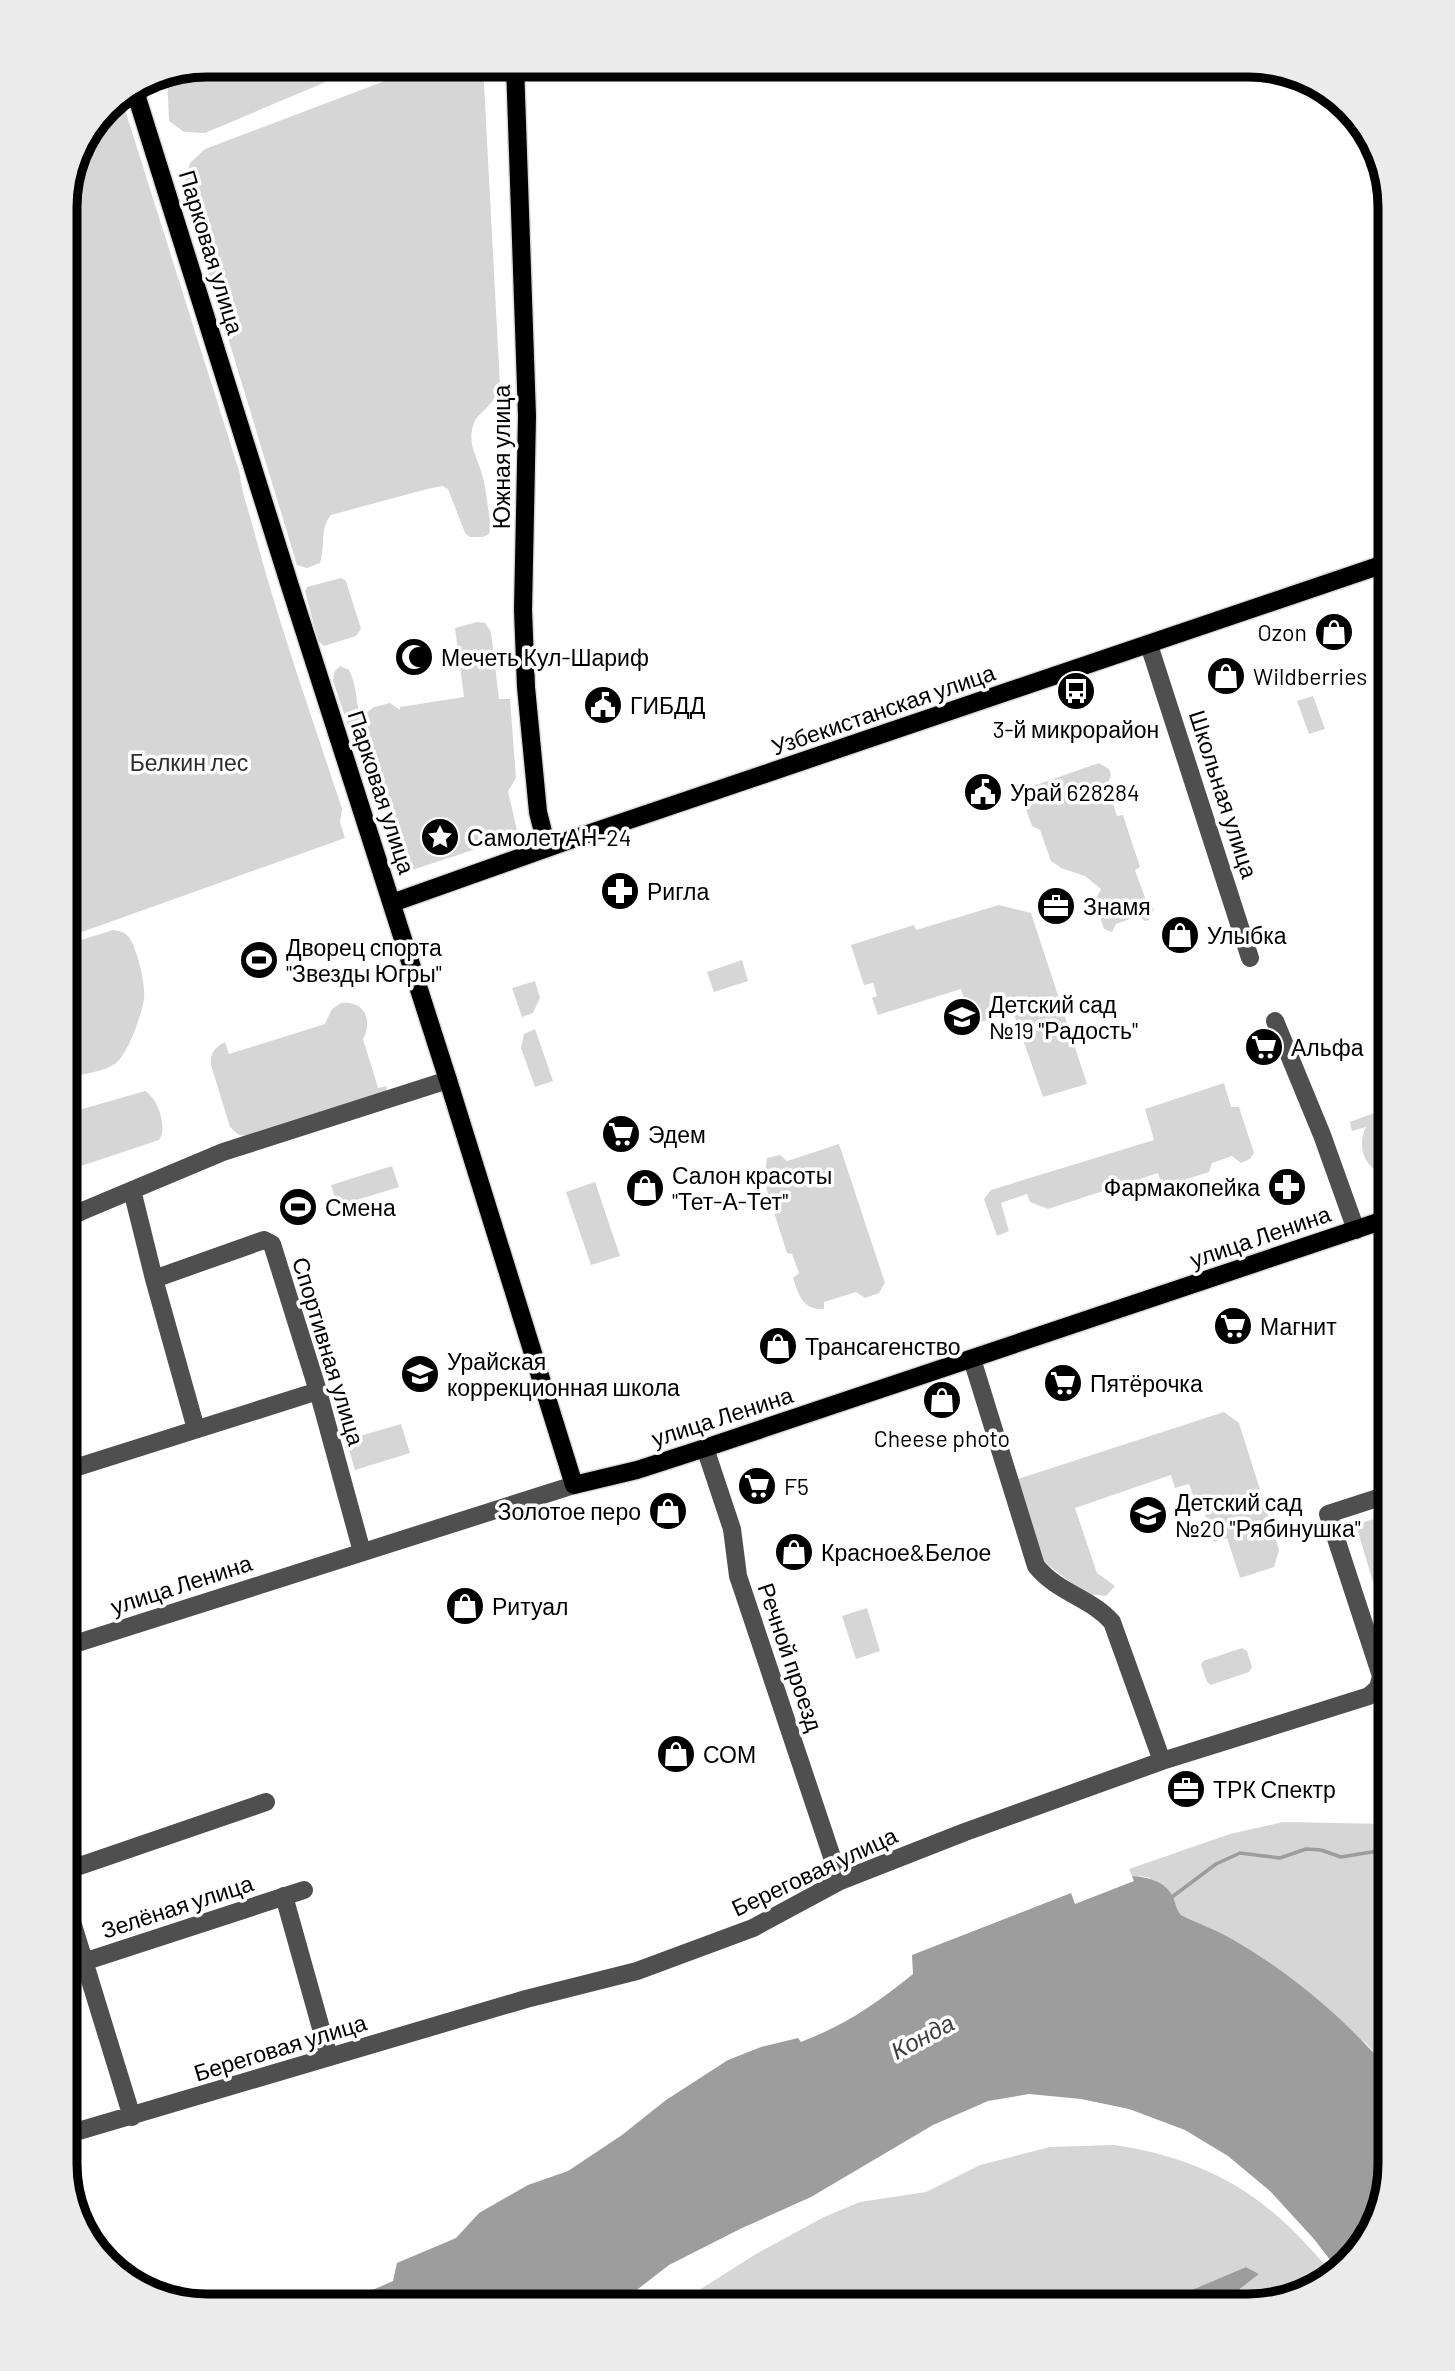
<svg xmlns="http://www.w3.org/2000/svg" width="1455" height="2371" viewBox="0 0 1455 2371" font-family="Barlow,sans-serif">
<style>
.green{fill:#d6d6d6}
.water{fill:#9d9d9d}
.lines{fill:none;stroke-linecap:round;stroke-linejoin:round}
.stream{stroke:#9d9d9d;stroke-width:3.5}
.major-casing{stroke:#dbdbdb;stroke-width:21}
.minor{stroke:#4f4f4f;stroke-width:18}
.major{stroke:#000;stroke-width:18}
.labels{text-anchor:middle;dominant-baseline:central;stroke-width:7;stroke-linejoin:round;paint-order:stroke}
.street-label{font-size:23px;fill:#000;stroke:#fff}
.poi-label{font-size:23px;fill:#000;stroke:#fff;text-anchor:start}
.park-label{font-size:23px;fill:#2d2d2d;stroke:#fff}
.water-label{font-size:24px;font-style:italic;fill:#3e3e3e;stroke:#fff}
.rim{fill:none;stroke:#000;stroke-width:9}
</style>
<rect width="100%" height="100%" fill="#fff"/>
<path class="green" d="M207,65H366L205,133L184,132L169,121L167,73Z
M427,65H483L500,386C494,408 477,411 473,426C467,445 479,460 483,478C487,494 488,511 491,527L489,534L483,537H470L465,533L448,489L442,486L427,489L331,515C319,529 326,546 320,563L307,568L297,565L211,282L185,181L190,163L205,149Z
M121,97L240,474C242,496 249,510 254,531C279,625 312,717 342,809L340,822L345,838L65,938V198L76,152L107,106Z
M341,578L346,581L361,629L356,636L324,646L318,641L305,591L307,587Z
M477,622L485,623L491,632L499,699H510L516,778L508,791L518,835L409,871L392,805L389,809L384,810L374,802L333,681L334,672L340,666L349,670C357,685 356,702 360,718L374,707L390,703L400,710V707L464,697L455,628Z
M1313,696L1325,729L1309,734L1297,701Z
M1099,763L1109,769L1111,775L1107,786L1117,816L1123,815L1140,867L1135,870L1147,903L1152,905L1154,910L1149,920L1145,921L1138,916L1116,924L1112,932L1104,929L1095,901L1101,889L1085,876L1061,868L1051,861L1040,830L1032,826L1023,801L1030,787Z
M999,905L1031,913L1087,1084L1043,1097L1013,1011L972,1025L961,989L878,1015L872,998L877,996L873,983L864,985L851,945L914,925L916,930Z
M113,930C119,931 124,932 128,936C137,946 146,986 144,999C141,1016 129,1052 116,1063C105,1072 84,1073 70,1078L65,1086V945Z
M742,960L748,981L714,992L707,972Z
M535,981L540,998L533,1013L522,1017L512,988Z
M341,1003C365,1000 373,1021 363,1039L378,1088L387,1086L386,1091L248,1136L239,1135L230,1127L211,1065C210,1053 215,1047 225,1042L229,1054L325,1024L332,1009Z
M535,1029L553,1081L535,1087L521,1048L524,1034Z
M1224,1083L1231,1107H1239L1254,1153L1250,1159L1241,1163L1232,1156L1212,1163L1209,1172L1168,1185L1161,1182L1158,1173L1048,1209L1030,1202L1027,1194L1001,1203L1009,1231L997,1236L984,1199L991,1190L1154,1140L1145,1109Z
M145,1091C158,1098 168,1129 159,1140L75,1168L65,1165V1114Z
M1390,1107V1176H1389C1365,1170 1356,1148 1366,1127L1352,1131L1350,1122Z
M839,1144L885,1283L879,1293L865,1298L856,1292L824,1302V1309C802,1310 799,1295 793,1278L799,1273L792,1254L787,1253L764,1181L767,1158L780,1155L787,1161Z
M392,1166L399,1187L337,1206L331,1185Z
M595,1182L620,1256L591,1265L566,1192Z
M1224,1412L1239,1423L1279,1550L1274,1567L1240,1578L1227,1538L1214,1542L1199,1496L1194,1498L1189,1484L1175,1488L1171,1475L1075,1508L1097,1573L1115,1586L1106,1596L1086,1594L1044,1562L1018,1479Z
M401,1424L410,1453L355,1470L346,1440Z
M1390,1513V1544L1388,1546L1390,1554V1639L1356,1525Z
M867,1608L880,1651L856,1659L842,1616Z
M1242,1648L1247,1651L1252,1667L1249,1672L1211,1685L1207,1682L1201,1665L1203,1661Z
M1283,1822L1390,1824V2071L1366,2043L1229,1938L1181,1915L1176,1909L1173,1896L1148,1877L1132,1876L1129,1869L1230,1834Z
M1114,2145C1178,2154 1236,2177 1284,2222C1301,2237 1316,2256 1333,2273L1311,2291L1248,2306H1218L1259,2274L1246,2267L1154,2306H674L756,2254L824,2217L860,2202L926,2192L980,2165L1050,2147Z"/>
<path class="water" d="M1132,1876C1147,1877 1164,1881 1172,1895C1176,1902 1175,1908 1181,1915C1197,1923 1214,1929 1230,1938C1290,1972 1345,2019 1390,2071V2164L1366,2243L1337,2269L1314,2239L1270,2191L1228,2156L1185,2130L1129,2109L1081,2099L1029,2094L988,2101L933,2125L811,2197L740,2229L669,2265L616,2306H336L393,2281L397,2263L456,2238L479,2213L528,2185L568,2171L622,2135L666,2100L728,2060L761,2047L798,2038L801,2042C845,2025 876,2004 913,1974L912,1955L1071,1893L1075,1904L1134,1881Z
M1246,2267L1259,2274L1218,2306H1154Z"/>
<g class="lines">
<path class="stream" d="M65,1278C73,1266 73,1259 65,1247
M1172,1897L1216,1864L1240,1853L1280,1858L1306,1849L1321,1850L1341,1857L1390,1849"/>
<defs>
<path id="major" d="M515,65L527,416L523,610L526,687L538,812L547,848
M134,88L289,583L448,1080L574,1485L637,1470L705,1448L1390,1218
M392,903L564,842L1390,562"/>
</defs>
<use href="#major" class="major-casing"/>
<path class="minor" d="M1149,645L1250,958
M1275,1021L1322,1135L1356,1230
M132,1190L154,1279L196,1429
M65,1220L80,1212L223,1152L448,1080
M154,1279L264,1240L272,1244L318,1391L362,1552
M972,1359L1036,1566C1058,1593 1091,1598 1112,1622L1162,1761
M705,1448L732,1529L738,1576L840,1881
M65,1471L318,1391
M65,1647L574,1485
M65,1871L266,1802
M284,1896L329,2057
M65,1899L132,2117
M65,1968L304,1890
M65,2135L526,1999L637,1971L753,1928L840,1881L965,1832L1162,1761L1369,1696L1378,1688L1381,1676L1328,1514L1390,1494"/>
<use href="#major" class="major"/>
</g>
<defs>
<symbol id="shop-disc" viewBox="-11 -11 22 22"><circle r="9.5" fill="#000" stroke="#fff"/><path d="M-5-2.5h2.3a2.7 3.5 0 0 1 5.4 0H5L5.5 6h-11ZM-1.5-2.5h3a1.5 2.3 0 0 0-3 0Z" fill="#fff"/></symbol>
<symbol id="mosque-disc" viewBox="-11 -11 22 22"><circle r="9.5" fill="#000" stroke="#fff"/><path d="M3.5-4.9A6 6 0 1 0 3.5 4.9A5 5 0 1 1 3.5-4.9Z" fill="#fff"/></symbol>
<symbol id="bus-disc" viewBox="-11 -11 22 22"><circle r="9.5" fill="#000" stroke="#fff"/><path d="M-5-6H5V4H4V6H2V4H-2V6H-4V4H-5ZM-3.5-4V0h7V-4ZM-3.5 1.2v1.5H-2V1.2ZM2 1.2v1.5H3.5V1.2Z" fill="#fff"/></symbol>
<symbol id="civic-disc" viewBox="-11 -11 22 22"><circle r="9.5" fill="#000" stroke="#fff"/><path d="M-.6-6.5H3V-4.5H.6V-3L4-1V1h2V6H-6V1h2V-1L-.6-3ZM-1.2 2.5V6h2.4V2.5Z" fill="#fff"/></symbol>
<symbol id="sight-disc" viewBox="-11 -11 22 22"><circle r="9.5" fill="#000" stroke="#fff"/><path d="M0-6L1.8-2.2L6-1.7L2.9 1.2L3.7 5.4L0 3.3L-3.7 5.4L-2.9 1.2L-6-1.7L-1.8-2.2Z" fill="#fff"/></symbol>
<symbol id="pharmacy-disc" viewBox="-11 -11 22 22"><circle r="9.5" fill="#000" stroke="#fff"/><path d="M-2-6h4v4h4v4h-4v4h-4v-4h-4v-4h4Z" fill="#fff"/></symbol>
<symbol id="office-disc" viewBox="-11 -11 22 22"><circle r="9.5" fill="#000" stroke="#fff"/><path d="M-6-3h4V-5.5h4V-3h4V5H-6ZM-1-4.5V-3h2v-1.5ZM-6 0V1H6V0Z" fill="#fff"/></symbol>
<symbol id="stadium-disc" viewBox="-11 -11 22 22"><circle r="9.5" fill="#000" stroke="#fff"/><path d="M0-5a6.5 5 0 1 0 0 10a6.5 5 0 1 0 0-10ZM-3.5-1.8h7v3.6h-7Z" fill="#fff"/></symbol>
<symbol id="school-disc" viewBox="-11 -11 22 22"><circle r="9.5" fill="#000" stroke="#fff"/><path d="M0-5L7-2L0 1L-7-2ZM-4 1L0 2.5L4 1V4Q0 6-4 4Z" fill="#fff"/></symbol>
<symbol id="supermarket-disc" viewBox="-11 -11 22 22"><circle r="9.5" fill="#000" stroke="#fff"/><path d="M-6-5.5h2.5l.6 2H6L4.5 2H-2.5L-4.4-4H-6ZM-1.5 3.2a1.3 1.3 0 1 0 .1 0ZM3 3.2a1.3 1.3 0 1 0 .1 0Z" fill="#fff"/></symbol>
</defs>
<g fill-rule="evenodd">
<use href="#shop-disc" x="1312" y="610" width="44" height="44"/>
<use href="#mosque-disc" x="392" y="635" width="44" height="44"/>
<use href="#shop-disc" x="1204" y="654" width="44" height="44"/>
<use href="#bus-disc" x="1054" y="669" width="44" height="44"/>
<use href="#civic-disc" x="581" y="683" width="44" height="44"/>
<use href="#civic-disc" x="961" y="770" width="44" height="44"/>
<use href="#sight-disc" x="418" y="815" width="44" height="44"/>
<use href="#pharmacy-disc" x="598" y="869" width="44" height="44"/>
<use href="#office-disc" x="1034" y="884" width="44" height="44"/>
<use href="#shop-disc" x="1158" y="913" width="44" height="44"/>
<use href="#stadium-disc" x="237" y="938" width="44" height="44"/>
<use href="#school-disc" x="940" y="995" width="44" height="44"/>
<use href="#supermarket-disc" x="1242" y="1025" width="44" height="44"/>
<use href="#supermarket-disc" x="599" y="1112" width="44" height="44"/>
<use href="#pharmacy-disc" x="1265" y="1165" width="44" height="44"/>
<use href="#shop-disc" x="623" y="1166" width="44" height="44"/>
<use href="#stadium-disc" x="276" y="1185" width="44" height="44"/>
<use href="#supermarket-disc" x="1211" y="1304" width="44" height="44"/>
<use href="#shop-disc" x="756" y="1324" width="44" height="44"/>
<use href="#school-disc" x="398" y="1352" width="44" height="44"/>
<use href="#supermarket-disc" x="1041" y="1361" width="44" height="44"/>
<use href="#shop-disc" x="920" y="1378" width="44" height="44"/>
<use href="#supermarket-disc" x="735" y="1464" width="44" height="44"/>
<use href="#shop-disc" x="646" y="1489" width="44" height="44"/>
<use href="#school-disc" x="1126" y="1493" width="44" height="44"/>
<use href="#shop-disc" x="772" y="1530" width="44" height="44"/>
<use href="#shop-disc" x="443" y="1584" width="44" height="44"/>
<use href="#shop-disc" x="654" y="1732" width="44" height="44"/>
<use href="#office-disc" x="1164" y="1767" width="44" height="44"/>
</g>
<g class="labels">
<g class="street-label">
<text transform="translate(212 252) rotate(73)">Парковая улица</text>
<text transform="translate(501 457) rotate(-90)">Южная улица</text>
<text transform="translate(883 709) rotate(-19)">Узбекистанская улица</text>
<text transform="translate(382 792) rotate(72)">Парковая улица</text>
<text transform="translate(1224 794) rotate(72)">Школьная улица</text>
<text transform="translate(1260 1236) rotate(-19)">улица Ленина</text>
<text transform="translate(329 1351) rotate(73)">Спортивная улица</text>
<text transform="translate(722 1416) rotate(-18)">улица Ленина</text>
<text transform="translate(181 1584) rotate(-18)">улица Ленина</text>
<text transform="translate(791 1657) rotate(71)">Речной проезд</text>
<text transform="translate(814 1871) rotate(-25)">Береговая улица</text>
<text transform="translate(177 1906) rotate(-18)">Зелёная улица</text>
<text transform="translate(280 2047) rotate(-17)">Береговая улица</text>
</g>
<g class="poi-label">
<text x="1307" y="632" text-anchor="end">Ozon</text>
<text x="441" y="657">Мечеть Кул-Шариф</text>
<text x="1253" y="676">Wildberries</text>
<text x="630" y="705">ГИБДД</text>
<text x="1076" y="729" text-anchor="middle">3-й микрорайон</text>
<text x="1010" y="792">Урай 628284</text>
<text x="467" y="837">Самолет АН-24</text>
<text x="647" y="891">Ригла</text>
<text x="1083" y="906">Знамя</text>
<text x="1207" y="935">Улыбка</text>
<text x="286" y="947">Дворец спорта<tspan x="286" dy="26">"Звезды Югры"</tspan></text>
<text x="989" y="1004">Детский сад<tspan x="989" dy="26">№19 "Радость"</tspan></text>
<text x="1291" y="1047">Альфа</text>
<text x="648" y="1134">Эдем</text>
<text x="672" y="1175">Салон красоты<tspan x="672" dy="26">"Тет-А-Тет"</tspan></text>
<text x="1260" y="1187" text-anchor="end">Фармакопейка</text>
<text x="325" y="1207">Смена</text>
<text x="1260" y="1326">Магнит</text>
<text x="805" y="1346">Трансагенство</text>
<text x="447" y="1361">Урайская<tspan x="447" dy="26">коррекционная школа</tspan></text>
<text x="1090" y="1383">Пятёрочка</text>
<text x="942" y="1438" text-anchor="middle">Cheese photo</text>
<text x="784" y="1486">F5</text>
<text x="1175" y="1502">Детский сад<tspan x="1175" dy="26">№20 "Рябинушка"</tspan></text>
<text x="641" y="1511" text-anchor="end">Золотое перо</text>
<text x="821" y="1552">Красное&amp;Белое</text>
<text x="492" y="1606">Ритуал</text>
<text x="703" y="1754">СОМ</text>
<text x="1213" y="1789">ТРК Спектр</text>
</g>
<g class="park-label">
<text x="189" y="762">Белкин лес</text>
</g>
<g class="water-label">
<text transform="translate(922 2036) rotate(-28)">Конда</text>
</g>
</g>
<path d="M0 0H1455V2371H0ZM207 77H1248A130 130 0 0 1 1378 207V2164A130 130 0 0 1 1248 2294H207A130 130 0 0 1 77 2164V207A130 130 0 0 1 207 77Z" fill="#ebebeb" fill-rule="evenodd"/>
<path class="rim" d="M207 77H1248A130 130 0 0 1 1378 207V2164A130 130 0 0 1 1248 2294H207A130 130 0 0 1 77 2164V207A130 130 0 0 1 207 77Z"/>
</svg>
